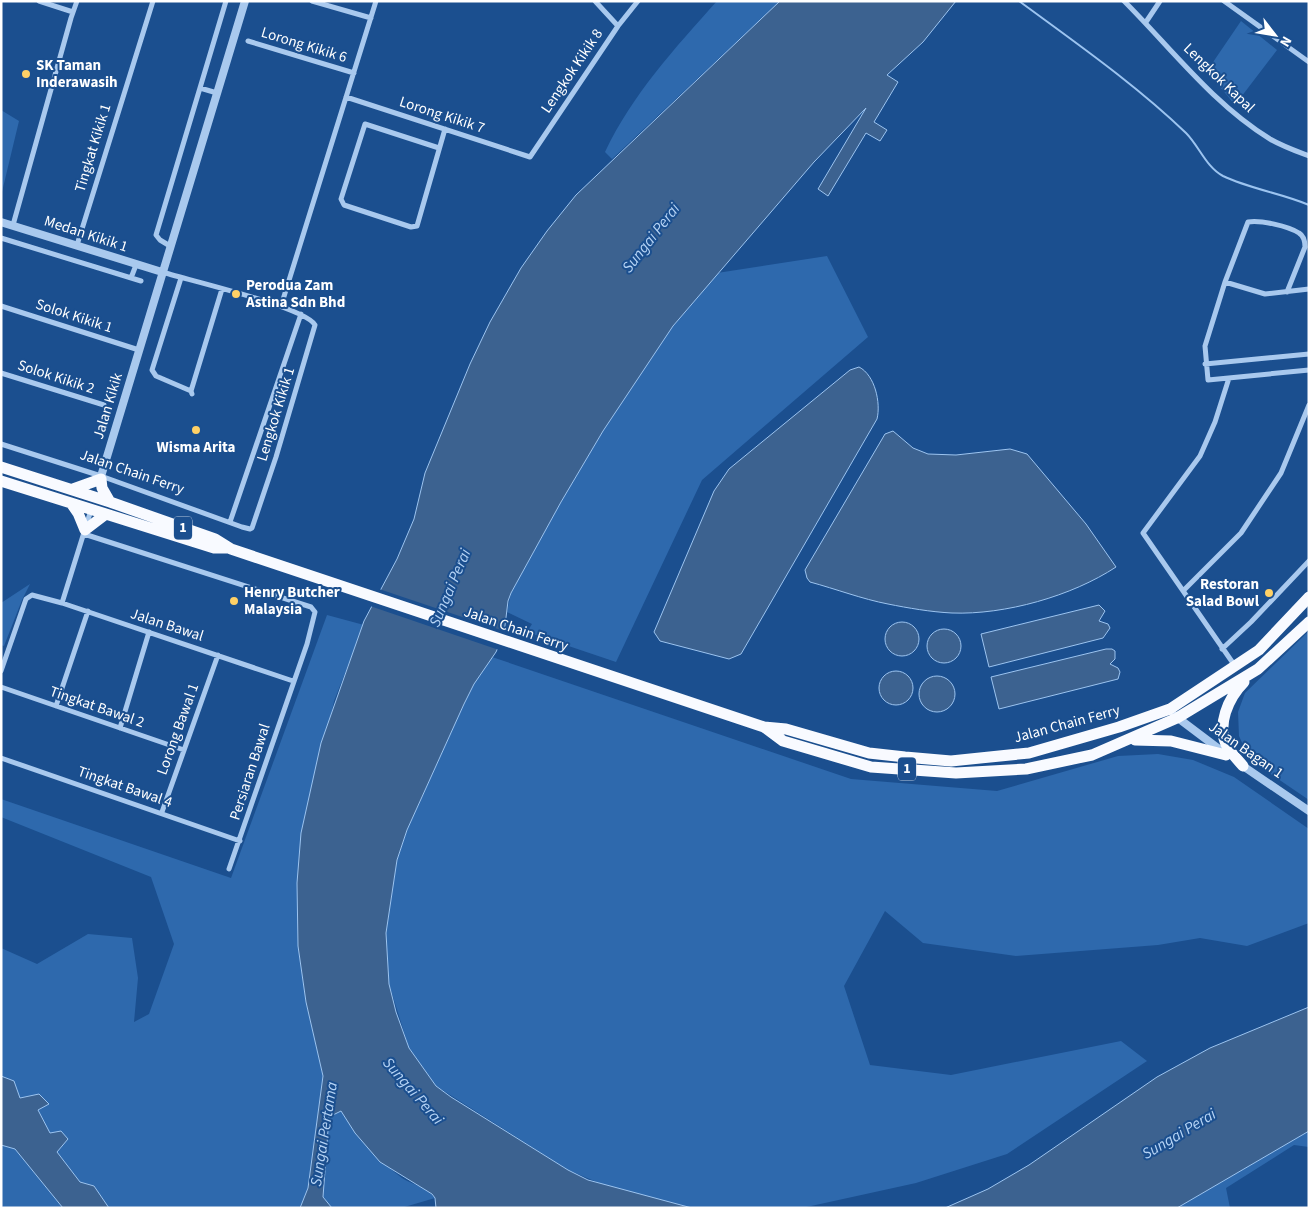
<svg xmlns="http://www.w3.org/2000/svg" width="1310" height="1209" viewBox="0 0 1310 1209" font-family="'Source Sans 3',sans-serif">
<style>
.green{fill:#2e69ad}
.water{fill:#3c6290;stroke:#9cc4f0}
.pier{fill:#1b4f8f}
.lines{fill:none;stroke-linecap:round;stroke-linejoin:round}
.stream{stroke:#9cc4f0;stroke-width:2}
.minor{stroke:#a9c9ee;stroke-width:5}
.tertiary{stroke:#a9c9ee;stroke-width:8}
.trunk{stroke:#f8faff;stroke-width:11}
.poi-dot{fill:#ffd166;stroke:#1b4f8f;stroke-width:2}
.labels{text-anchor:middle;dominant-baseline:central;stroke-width:4;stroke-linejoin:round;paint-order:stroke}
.shield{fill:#1b4f8f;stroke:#bbcadd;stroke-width:1}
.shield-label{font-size:14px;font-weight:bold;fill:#fff}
.street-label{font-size:15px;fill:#fff;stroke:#1b4f8f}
.poi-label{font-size:15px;font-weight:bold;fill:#fff;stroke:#1b4f8f;text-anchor:start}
.water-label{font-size:16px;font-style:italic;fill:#b5d3f5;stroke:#1b4f8f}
</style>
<rect width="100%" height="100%" fill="#1b4f8f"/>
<path class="green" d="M717,1H780L612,159L605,152C632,95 675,48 717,1Z
M1241,21L1277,50L1235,105L1207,71Z
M1,110L19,121L1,196Z
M827,256L868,337L702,480L616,662L527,632L532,624L507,612L511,593L561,502L603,431L673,326L717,273Z
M30,584L22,600L4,646L1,645V603Z
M327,615L364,625L334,701L297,883L298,946L306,1002L323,1076L308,1188L300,1208H109L94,1186L80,1182L57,1152L38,1110L49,1103L20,1099L14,1081L1,1076V948L37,964L88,934L132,938L138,978L134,1022L149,1014L174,944L151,877L1,817V799L231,878Z
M1309,631V800L1250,760L1239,736L1238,712L1245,693Z
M492,657L851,779L997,791L1118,756L1158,754L1193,760L1234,777L1309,829V923L1247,946L1200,938L1158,945L1016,956L923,943L885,911L844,986L870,1065L951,1075L1121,1041L1147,1061L1007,1154L916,1183L802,1208H692L611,1188L568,1170L436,1086L409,1048L389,984L386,933L397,860L407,830L464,704L473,684Z
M341,1111C357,1135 378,1160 402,1178C413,1185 427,1187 435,1198L401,1208H332L323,1197L329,1117Z
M1309,1131V1147L1294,1145L1226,1188L1230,1208H1177Z
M1,1145L15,1149L63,1208H4L1,1205Z"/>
<path class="water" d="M780,1H956L923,42L887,75L898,82L874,122L887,130L880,141L866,133L828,196L818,189L866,108L814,162L673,326L603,431L561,502L511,593L508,601L504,634L496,652L474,684L464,704L407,830L397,860L386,933L389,984L396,1012L409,1048L436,1086L451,1097L568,1170L588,1180L692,1208H436L435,1198L432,1194L380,1162L355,1133L341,1111L329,1117L323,1197L332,1208H300L308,1188L323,1076L306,1002L298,946L297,883L301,833L321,743L364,621L397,559L414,519L425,473L470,364L490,322L521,268L547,231L576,195Z
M859,367C875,375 881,403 877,419L741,654L729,659L660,641L654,632L714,491L729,469L850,370Z
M893,431L913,448L928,454L956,455L1010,449L1027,454L1086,524L1116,567C1072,596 1005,615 952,613C931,612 908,608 888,604C862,599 836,589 810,582L807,578L805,570L885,434Z
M1099,605L1105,611L1099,621L1108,624L1110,628L1103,638L989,667L981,634Z
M885 639a17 17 0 1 1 34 0a17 17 0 1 1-34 0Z
M927 646a17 17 0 1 1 34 0a17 17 0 1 1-34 0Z
M1106,649H1112L1115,651V659L1110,664L1118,668L1120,672L1118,679L999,709L991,677Z
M879 688a17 17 0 1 1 34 0a17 17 0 1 1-34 0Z
M919 694a18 18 0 1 1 36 0a18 18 0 1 1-36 0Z
M1309,1007V1131L1177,1208H945L988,1189L1029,1165L1157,1077L1210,1048Z
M1,1076L14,1081L20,1098L39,1094L49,1104L38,1110L50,1133L61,1131L68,1139L57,1152L80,1182L94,1186L109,1208H63L15,1149L1,1145Z"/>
<path class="pier" d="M379,589L507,632L506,635L499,650L370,606Z"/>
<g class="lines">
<path class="stream" d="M1019,1C1076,43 1135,84 1186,133C1199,146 1206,167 1223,176C1250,189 1281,193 1309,205"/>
<path class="minor" d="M39,1L73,12
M312,1L371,18
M595,1L618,26
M1124,1C1171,48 1213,104 1270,139C1282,146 1296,151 1309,156
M1224,1L1309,62
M1146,22L1160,1
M248,41L354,73
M200,88L217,93
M346,97L530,157L618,26L638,1
M439,148L365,124L341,199L344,205L411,227L417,226L445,129
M13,225L71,18L77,1
M1,238L141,281
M77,245L153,1
M170,246L160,240L156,235L226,1
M131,278L136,265
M181,278L152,370L156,376L191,391
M1225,282L1265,294L1309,289
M1287,292L1305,247C1305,242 1304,236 1299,233C1288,226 1261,220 1248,222L1225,282L1205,346L1208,380L1309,370
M1,306L139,350
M281,306L376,1
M1205,364L1309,354
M1,373L104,405
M1229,378L1215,422L1200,456L1143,533L1235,666
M192,394L191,391L222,289
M1,444L101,476L242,527L250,529L252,528L276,457L315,325C305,307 188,280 162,272
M230,522L301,314
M84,534L311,607L315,612L307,644L229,869
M1184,590L1241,533L1281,473L1309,405
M62,603L91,510
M1222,649L1251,622L1309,561
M1,671L26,599L32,595L62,603L293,681
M1,687L184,750
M56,706L88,611
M120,728L149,632
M1,758L240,841
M162,812L218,655"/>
<path class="tertiary" d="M1,222L162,272
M99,483L245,1
M1174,715L1223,752
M1240,764L1309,811"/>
<path class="trunk" d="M1,467L110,502L215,539L231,549L764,727L786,729L869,753L905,757L951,761L1029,753L1119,727L1170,709L1259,650L1309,597
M1,481L214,548H227
M73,489L101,479L102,488L110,502
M71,503L78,513L85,530L106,514
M764,727L783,741L871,767L956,773L1026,769L1092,755L1177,718L1258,669L1309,622
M1135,740L1171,741L1226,755
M1243,766C1238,760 1232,754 1228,748C1215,726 1229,697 1244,682"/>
</g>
<g class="poi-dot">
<circle cx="26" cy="74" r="5"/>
<circle cx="236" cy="294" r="5"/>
<circle cx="196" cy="430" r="5"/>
<circle cx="1269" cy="593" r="5"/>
<circle cx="234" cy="601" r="5"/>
</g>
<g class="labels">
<g class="shield">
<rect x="174" y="516.5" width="18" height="23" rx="4"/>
<rect x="898" y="757.5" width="18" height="23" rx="4"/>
</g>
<g class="shield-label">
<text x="183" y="528">1</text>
<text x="907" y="769">1</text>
</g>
<g class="street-label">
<text transform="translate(304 45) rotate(17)">Lorong Kikik 6</text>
<text transform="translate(572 71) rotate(-56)">Lengkok Kikik 8</text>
<text transform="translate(1219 78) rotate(44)">Lengkok Kapal</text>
<text transform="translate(442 115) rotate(18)">Lorong Kikik 7</text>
<text transform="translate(93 148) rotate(-73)">Tingkat Kikik 1</text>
<text transform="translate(86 234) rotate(18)">Medan Kikik 1</text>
<text transform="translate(74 316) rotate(18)">Solok Kikik 1</text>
<text transform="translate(56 377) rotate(18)">Solok Kikik 2</text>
<text transform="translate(108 406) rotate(-73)">Jalan Kikik</text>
<text transform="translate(276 414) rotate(-73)">Lengkok Kikik 1</text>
<text transform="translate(132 472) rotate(19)">Jalan Chain Ferry</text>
<text transform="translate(167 625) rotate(18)">Jalan Bawal</text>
<text transform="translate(516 629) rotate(19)">Jalan Chain Ferry</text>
<text transform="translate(97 707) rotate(19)">Tingkat Bawal 2</text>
<text transform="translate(1067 724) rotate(-15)">Jalan Chain Ferry</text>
<text transform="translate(178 729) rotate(-70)">Lorong Bawal 1</text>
<text transform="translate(1246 750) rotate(35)">Jalan Bagan 1</text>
<text transform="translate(250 772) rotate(-72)">Persiaran Bawal</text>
<text transform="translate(125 787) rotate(19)">Tingkat Bawal 4</text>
</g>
<g class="poi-label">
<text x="36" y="65">SK Taman<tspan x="36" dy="17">Inderawasih</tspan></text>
<text x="246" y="285">Perodua Zam<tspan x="246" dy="17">Astina Sdn Bhd</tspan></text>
<text x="196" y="447" text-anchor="middle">Wisma Arita</text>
<text x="1259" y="584" text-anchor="end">Restoran<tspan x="1259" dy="17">Salad Bowl</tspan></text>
<text x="244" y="592">Henry Butcher<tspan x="244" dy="17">Malaysia</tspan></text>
</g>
<g class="water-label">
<text transform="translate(651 238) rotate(-52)">Sungai Perai</text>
<text transform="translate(450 588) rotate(-67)">Sungai Perai</text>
<text transform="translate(413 1091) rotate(49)">Sungai Perai</text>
<text transform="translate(324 1134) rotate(-81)">Sungai Pertama</text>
<text transform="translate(1179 1134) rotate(-31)">Sungai Perai</text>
</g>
</g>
<rect width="1310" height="1209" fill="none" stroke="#ffffff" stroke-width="5"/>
<g transform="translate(1275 35) rotate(121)" stroke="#1b4f8f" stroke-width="4" paint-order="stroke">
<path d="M0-4L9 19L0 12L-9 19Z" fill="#ffffff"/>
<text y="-8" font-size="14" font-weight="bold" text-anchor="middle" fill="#ffffff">N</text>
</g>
</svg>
